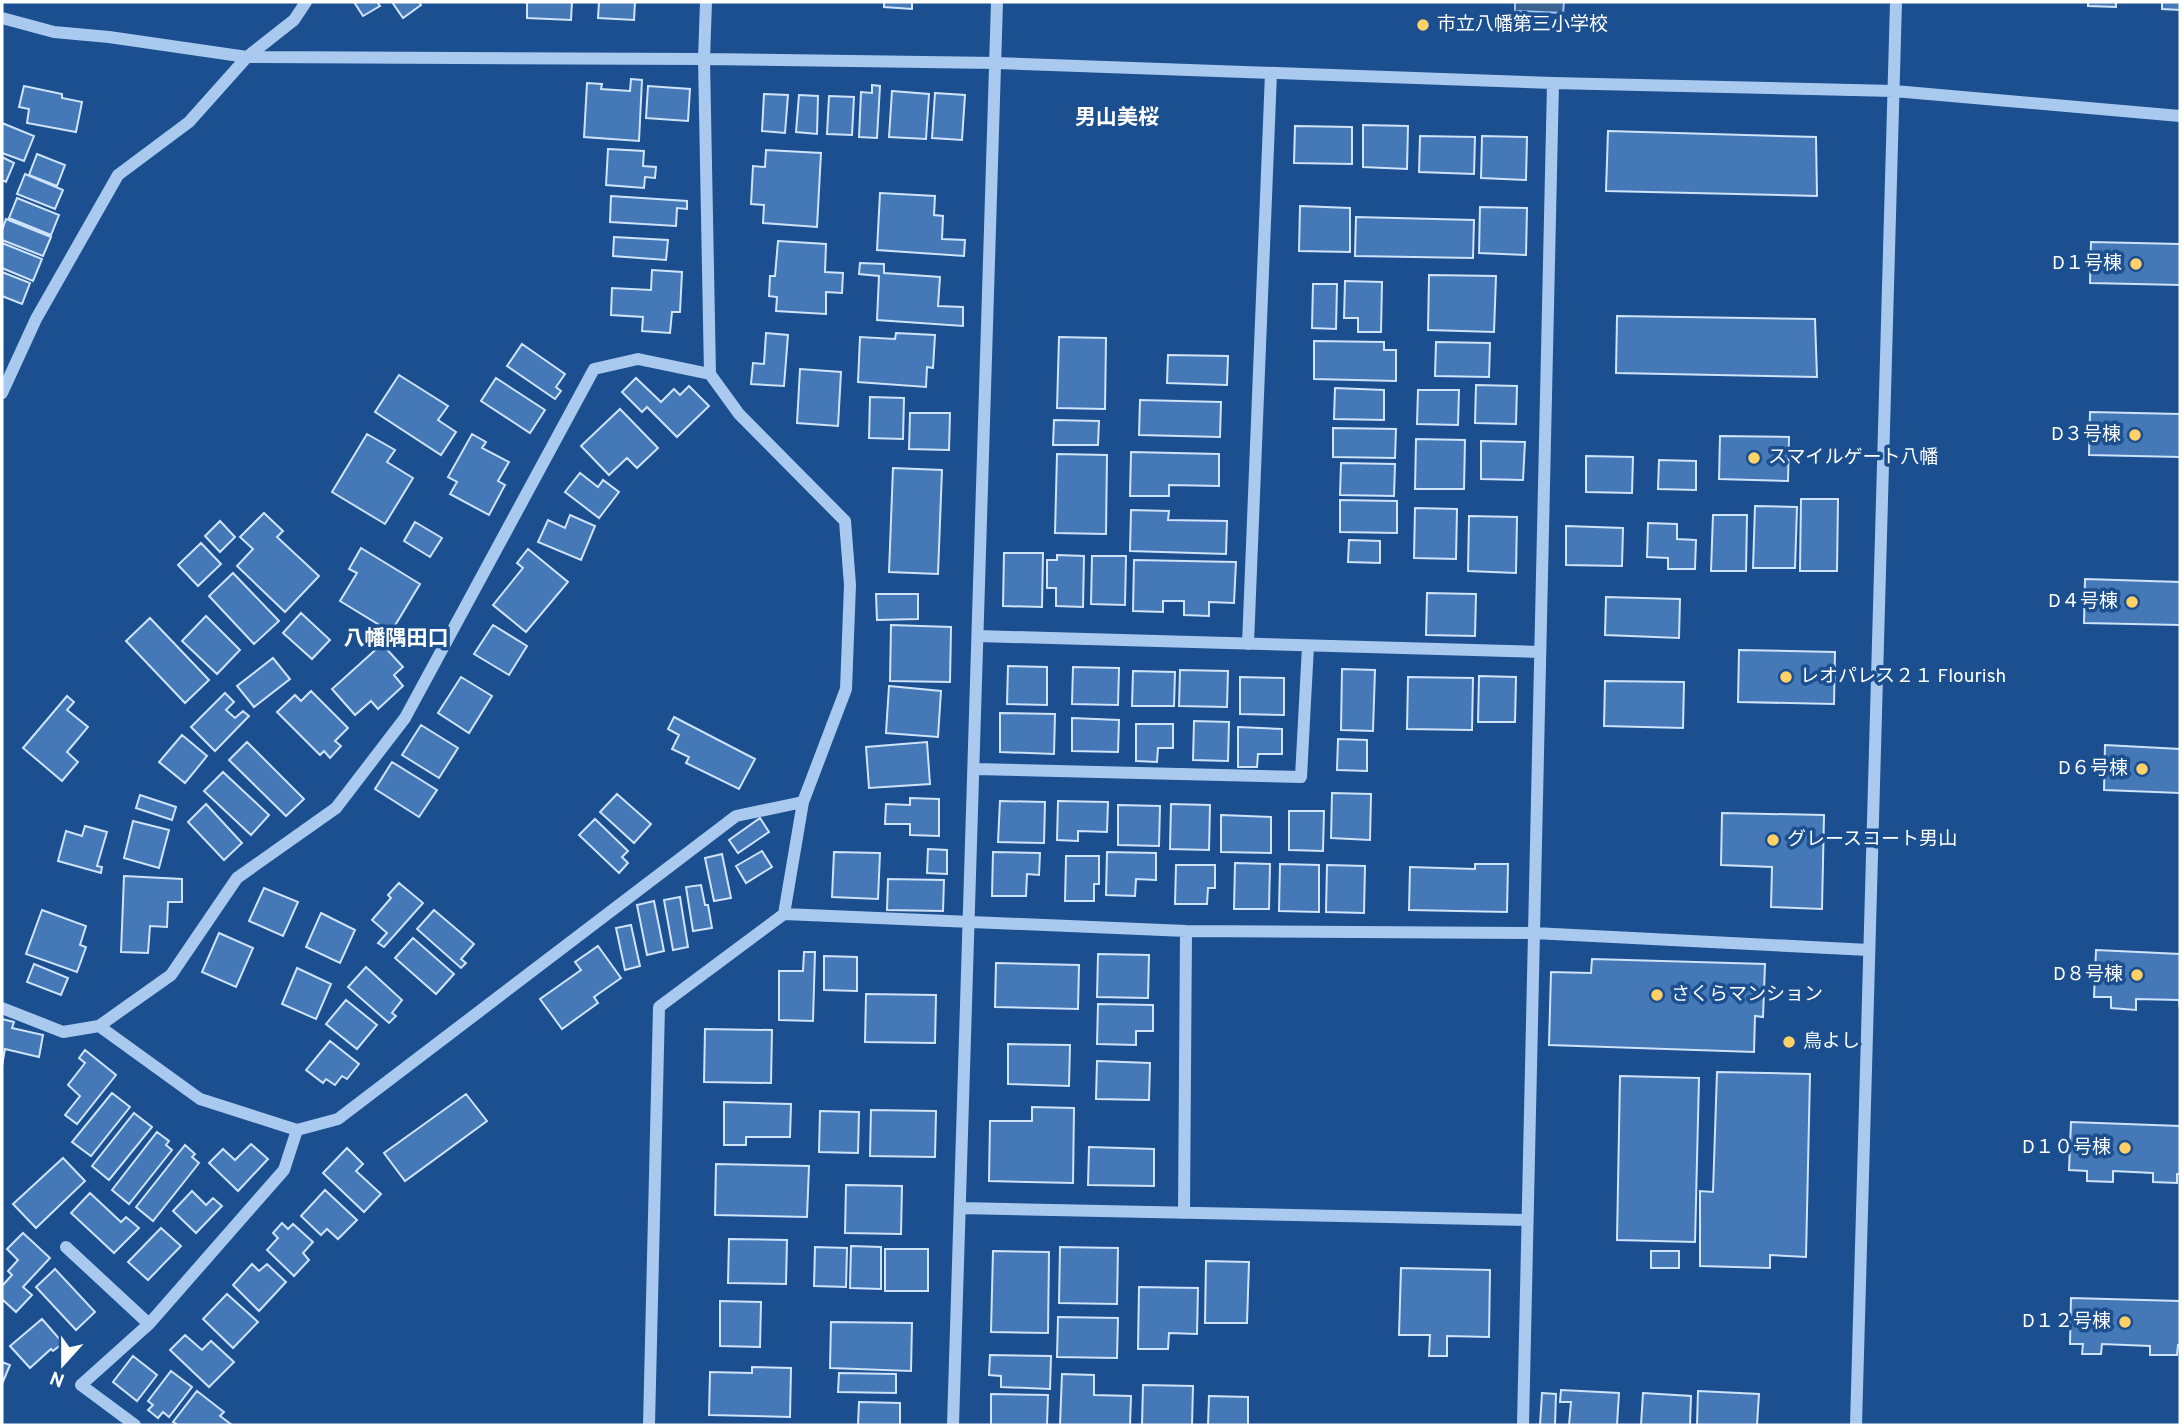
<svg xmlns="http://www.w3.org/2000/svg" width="2182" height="1427" viewBox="0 0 2182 1427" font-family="Overpass,'Noto Sans JP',sans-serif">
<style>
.water{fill:#3c6290;stroke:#9cc4f0;stroke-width:2}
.building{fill:#4478b7;stroke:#cfe3fa;stroke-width:2}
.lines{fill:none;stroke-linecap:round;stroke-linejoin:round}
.minor{stroke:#a9c9ee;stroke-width:12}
.poi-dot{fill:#ffd166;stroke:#1b4f8f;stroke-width:2.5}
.labels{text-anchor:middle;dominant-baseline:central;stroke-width:7;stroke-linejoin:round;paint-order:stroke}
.poi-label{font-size:19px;fill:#fff;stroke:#1b4f8f;text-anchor:end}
.neighbourhood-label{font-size:21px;font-weight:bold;fill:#fff;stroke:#1b4f8f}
</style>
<rect width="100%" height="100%" fill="#1b4f8f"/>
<path class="water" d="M1515,2H1564L1563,13L1515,11Z"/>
<path class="building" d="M354,2H377L380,6L363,16Z
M392,2H419L421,5L403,18Z
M527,2H572L571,20L527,18Z
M599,2H635L634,20L598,18Z
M884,2H912V9L884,7Z
M2088,2H2116V7L2088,6Z
M2162,2H2180V10L2162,9Z
M631,79L642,80L639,141L584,137L587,83L602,84L601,89L630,91Z
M872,85L880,86L877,138L859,137L861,92L872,93Z
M24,86L62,94V98L82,102L76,132L27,123L29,109L19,107Z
M648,86L690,89L688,121L646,118Z
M892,91L929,94L926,139L889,137Z
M935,93L965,95L962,140L932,138Z
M764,94L788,95L785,133L762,131Z
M799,95L818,96L817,134L796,132Z
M829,96L854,97L852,135L827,134Z
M2,123L34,136L24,161L2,153Z
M1363,125L1408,126L1407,169L1363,167Z
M1295,126L1352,127V164L1294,163Z
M1608,131L1816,137L1817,196L1606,191Z
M1420,136L1475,137L1474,174L1419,172Z
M1482,136L1527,137L1526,180L1481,178Z
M608,149L644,151L643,166L656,167L655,178L645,177L644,188L606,185Z
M766,150L821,153L817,227L763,223L764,205L751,204L753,166L765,167Z
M37,154L65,165L57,186L29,175Z
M2,157L14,163L6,182L2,180Z
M25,174L63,190L55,209L17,194Z
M880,193L935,196L934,215L943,216L942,239L965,240L964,256L877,250Z
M611,196L687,201V209L677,208L676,226L610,222Z
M17,198L59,215L51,235L9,218Z
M1300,206L1350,208V252L1299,251Z
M1480,207L1527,208L1526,255L1479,253Z
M1356,217L1474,220L1473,258L1355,256Z
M6,219L51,237L43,256L2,240V230Z
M614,237L668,240L666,260L613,256Z
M778,241L826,244L825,272L843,273L842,293L826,292V314L776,311L777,297L769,296L770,276H775Z
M2091,242L2180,244V285L2090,283Z
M2,243L42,259L33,281L2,268Z
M860,263L884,264V273L940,277L938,306L963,307V326L877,320L879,276L859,274Z
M652,270L682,272L680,312H672L670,333L642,331L643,317L611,315L612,288L651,290Z
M2,272L30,283L22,304L2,296Z
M1429,275L1496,276L1494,332L1428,330Z
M1345,281L1382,282L1381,332H1358V318H1344Z
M1313,284H1337L1336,329L1312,328Z
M1617,316L1815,319L1817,377L1616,373Z
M766,333L788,335L784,386L751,384L753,363L764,364Z
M896,333L935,335L933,368L927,367L926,387L858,382L860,337L895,339Z
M1059,337L1106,338L1105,409L1057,408Z
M1314,341L1384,342V350H1396V381L1314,379Z
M1436,342L1490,343L1489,377L1435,376Z
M522,344L565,374L556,387L561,391L555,399L507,366Z
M1168,355L1228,356L1227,385L1167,383Z
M800,369L841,372L838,426L797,423Z
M399,375L448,406L438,420L456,432L441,455L375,412Z
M496,378L545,410L530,433L481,401Z
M636,378L661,402L674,389L680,395L689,386L709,406L677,437L647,407L642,412L622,392Z
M1476,385L1517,386L1516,424L1475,423Z
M1335,388L1384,390V420L1334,419Z
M1418,390H1459L1458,425L1417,424Z
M870,397L904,398L903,439L869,438Z
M1140,400L1221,402L1220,437L1139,435Z
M620,409L658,448L637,468L627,458L609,475L581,446Z
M2090,412L2180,414V457L2089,455Z
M910,413H950L949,450L909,449Z
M1054,420L1099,421L1098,445H1053Z
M1333,428L1396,429L1395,458L1333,457Z
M367,434L395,450L387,462L413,478L385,524L332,492Z
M472,434L486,442L482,448L509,462L498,481L505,485L489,515L450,494L457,482L448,477Z
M1720,436L1789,437L1788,481L1719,479Z
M1416,439L1465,440L1464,489H1415Z
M1481,441L1525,442L1523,480L1481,479Z
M1131,452L1219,454V486L1169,485V496H1130Z
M1057,454L1107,455L1106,534L1055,533Z
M1586,456L1633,457L1632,493L1586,492Z
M1659,460L1696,461V490L1658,489Z
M1341,463L1395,464L1394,496L1340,495Z
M893,468L942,470L938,574L889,572Z
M580,473L598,487L603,480L619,492L599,518L565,492Z
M1801,499H1838L1837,571H1800Z
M1340,500L1397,501V533L1340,532Z
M1755,506L1797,507L1795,568H1753Z
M1415,508L1457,509L1456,559L1414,558Z
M1131,510L1169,511L1168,520L1227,521L1226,554L1130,551Z
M264,513L283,531L277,537L319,576L285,612L237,566L253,549L240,537Z
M570,515L595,526L581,560L538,542L548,520L565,528Z
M1713,515H1747L1746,571H1711Z
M1469,516L1517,517L1516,573L1468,571Z
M220,521L235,537L220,552L205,536Z
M415,522L442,538L430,557L404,541Z
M1648,523L1677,524V539L1696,540L1695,569H1668V558L1647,557Z
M1566,526L1623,528L1622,566L1566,565Z
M1349,540L1380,541V563L1348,562Z
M201,543L221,564L198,586L178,565Z
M361,548L420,584L391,632L340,601L357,573L349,569Z
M528,549L568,582L526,632L493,605L523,568L517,563Z
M1004,553H1043L1042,607L1003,606Z
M1057,555L1084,556L1083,607L1056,606V588H1047V560H1057Z
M1092,556H1126L1125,605L1091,604Z
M1134,560L1236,562L1234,603L1209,602V616L1184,615V601H1163V612L1133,611Z
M233,573L279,621L254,644L209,596Z
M2085,579L2180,582V625L2084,623Z
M1427,593L1476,594L1475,636L1426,635Z
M876,594H918V619L877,620Z
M1606,597L1680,599L1679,638L1605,635Z
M301,613L330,640L312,659L283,633Z
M206,616L240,650L217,674L182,641Z
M150,618L209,680L185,703L126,641Z
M493,625L527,646L509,675L474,654Z
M891,625L951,627L950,682L890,681Z
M382,644L403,667L394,675L403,686L378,709L371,701L355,715L332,689Z
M1739,650L1835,652L1834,704L1738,702Z
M273,658L290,679L254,707L237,686Z
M1008,666L1047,667V705L1007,704Z
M1073,667L1119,668L1118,705L1072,704Z
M1342,669L1375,670L1373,731L1341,730Z
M1180,670L1228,671L1227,707L1179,706Z
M1133,671L1175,672L1174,706H1132Z
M1479,676L1516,677L1515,722H1478Z
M461,677L492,696L469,733L438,713Z
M1240,677L1284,678V715L1240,714Z
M1408,677L1473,678L1472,730L1407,729Z
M1605,681L1684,682L1683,728L1604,726Z
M889,686L941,691L938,737L886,733Z
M311,691L348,728L335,741L341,746L330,758L324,751L320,755L277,712L295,695L301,701Z
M225,693L234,702L226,710L235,718L243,711L249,716L215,751L191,727Z
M67,696L74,702L67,710L88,727L67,752L78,762L62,781L23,748Z
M1000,713L1055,714L1054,754L1000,752Z
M674,717L755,759L739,789L686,763L689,757L672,749L679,735L668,729Z
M1072,718L1119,720L1118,752L1072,751Z
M1194,721L1229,722L1228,761L1193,760Z
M1136,724H1173V748H1158L1157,762L1136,761Z
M421,725L458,748L439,778L402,755Z
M1238,727L1282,729V754H1258L1257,767H1238Z
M182,735L207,756L185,783L159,762Z
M1338,739L1367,740V771L1337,770Z
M247,742L304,799L286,816L229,760Z
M927,742L930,784L869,788L866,747Z
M2105,745L2180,749V793L2104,790Z
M392,762L437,790L419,817L375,789Z
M223,772L269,815L251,835L204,791Z
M1332,793L1371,794L1370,840L1331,838Z
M617,794L651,824L634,843L600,812Z
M140,795L176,807L172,820L136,808Z
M910,798L939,799V836L910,835V824H885L886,804L910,805Z
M1000,801L1045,802L1044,843L998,842Z
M1058,801L1108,802L1107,832L1078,831V841L1057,840Z
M206,804L242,843L224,860L188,822Z
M1171,804L1210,805L1209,850L1170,849Z
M1118,805L1160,806L1159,846L1118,845Z
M1289,811H1324L1323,851L1289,850Z
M1722,813L1824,815L1822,909L1771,907L1772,867L1721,865Z
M1221,815L1271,817V853L1221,852Z
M760,818L769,832L738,853L729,840Z
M595,819L628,851L622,857L628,863L619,873L579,835Z
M133,821L169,830L159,868L124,858Z
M85,826L107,832L97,866L102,867L101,873L58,861L66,831L82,836Z
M928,849L947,850V874L927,873Z
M762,851L772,867L746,883L736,866Z
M834,852L880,853L878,899L832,897Z
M993,852L1040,853L1039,875L1027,874L1026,896H992Z
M1107,852L1156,853V880L1136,879L1135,896L1106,895Z
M722,854L731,898L714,901L705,858Z
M1066,856H1099V884H1094V901H1065Z
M1235,863L1270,864L1269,909H1234Z
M1280,864L1319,865V912L1279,911Z
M1475,864H1508L1507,912L1409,910L1410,867L1475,869Z
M1176,865H1215V888H1208L1207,904H1175Z
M1327,865L1365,866L1364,913L1326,912Z
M124,876L182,879V902H168L167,927L150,926L148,953L121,952Z
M888,879L944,880L943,911L887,910Z
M399,883L423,903L384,947L378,943L387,933L372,920L391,898L388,895Z
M701,885L705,905H708L712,928L693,931L686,887Z
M264,888L298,902L283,936L249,921Z
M680,897L688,947L673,950L664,900Z
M654,901L664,951L647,955L637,905Z
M42,910L86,926L80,945L86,947L77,972L26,954Z
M434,910L474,944L461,959L466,963L461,968L417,929Z
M321,913L355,930L340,963L306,947Z
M631,925L640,966L625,970L616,928Z
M219,933L253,948L236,987L202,972Z
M413,938L454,974L436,994L395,958Z
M598,946L621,978L594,997L598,1003L562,1029L540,999L581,970L575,962Z
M2096,950L2180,954V1010L2179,1000L2136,999V1010L2111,1008V997H2094Z
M804,952H815L813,1021L779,1020V971H803Z
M1098,954L1149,955L1148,998L1097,997Z
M824,956L857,957V991L824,990Z
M1592,959L1765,964L1763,1017L1755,1016L1754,1052L1549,1045L1551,972L1591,973Z
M996,963L1079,965L1078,1009L995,1007Z
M34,964L68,978L61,995L27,982Z
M366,967L402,1000L392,1013L396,1016L389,1023L348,987Z
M297,968L331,984L316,1019L282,1004Z
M866,994L936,995L935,1043L865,1042Z
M346,1000L377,1025L357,1049L326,1024Z
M1098,1004L1153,1005V1031H1136V1045L1097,1044Z
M2,1019L14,1022L12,1028L43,1035L39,1057L5,1049L2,1066Z
M705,1029L772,1030L771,1083L704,1082Z
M330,1041L359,1064L347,1079L342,1076L335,1085L326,1079L323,1083L306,1070Z
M1008,1044L1070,1045L1069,1086L1008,1084Z
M85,1050L116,1075L77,1124L65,1115L80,1096L68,1085L85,1063L79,1058Z
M1097,1061L1150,1063L1149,1100L1096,1099Z
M1717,1072L1810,1074L1806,1257L1770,1255V1268L1700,1266V1191L1713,1192Z
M1620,1076L1699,1078L1695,1242L1617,1240Z
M112,1093L130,1107L91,1156L72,1142Z
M466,1094L487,1121L405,1181L384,1153Z
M724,1102L791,1104L790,1137H746V1145H724Z
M1032,1107L1074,1108L1073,1183L989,1181L990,1121H1032Z
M871,1110L936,1111L935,1157L870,1156Z
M820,1111L859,1112L858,1153L819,1152Z
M134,1113L152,1127L109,1180L92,1166Z
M2071,1122L2180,1126V1174H2177V1183L2153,1182V1173L2113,1171V1182L2087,1181V1171L2069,1170Z
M157,1132L169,1141L166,1145L172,1150L129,1204L112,1190Z
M251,1144L268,1159L238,1191L209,1163L223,1149L235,1160Z
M185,1145L195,1154L192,1157L199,1163L153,1221L136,1207Z
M1089,1147L1154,1149V1186L1088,1185Z
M347,1148L363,1164L356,1171L381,1194L364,1212L323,1173Z
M63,1158L85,1181L36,1228L13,1204Z
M716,1164L809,1166L807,1217L715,1215Z
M846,1185L902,1186L901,1234L845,1233Z
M325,1190L357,1220L338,1239L327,1229L321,1235L301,1216Z
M192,1191L206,1205L213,1198L222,1206L196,1233L173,1211Z
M90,1193L121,1222L126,1217L139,1228L114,1253L71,1213Z
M282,1223L288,1229L293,1224L313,1242L303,1253L309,1260L294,1276L267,1250L278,1238L273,1233Z
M161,1228L181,1246L148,1280L128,1262Z
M23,1233L50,1258L23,1287L32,1295L16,1312L2,1299V1286L12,1275L8,1271L18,1260L7,1249Z
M729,1239L787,1240L786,1284L728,1283Z
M851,1246L881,1247V1289L850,1288Z
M815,1247L847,1248L846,1287L814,1286Z
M1060,1247L1118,1248L1117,1304L1059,1303Z
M885,1249H928V1291H885Z
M993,1251L1049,1252L1048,1333L991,1332Z
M1651,1251H1679V1268H1651Z
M1206,1261L1249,1262L1247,1323H1205Z
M252,1264L259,1271L267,1264L286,1282L259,1311L233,1285Z
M1401,1268L1490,1270L1489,1337L1447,1336V1356H1429L1430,1335H1399Z
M55,1269L95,1312L76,1330L36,1287Z
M1139,1287L1198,1288L1197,1334L1169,1333L1168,1349H1138Z
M227,1294L258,1322L233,1348L203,1319Z
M2071,1298L2180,1301V1345H2178L2177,1355H2150V1346L2102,1344L2101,1354H2082L2083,1344H2070Z
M720,1301L761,1302L760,1347L720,1346Z
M1058,1317L1118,1318L1117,1358L1057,1357Z
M42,1319L63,1343L53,1351L51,1349L30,1368L10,1346Z
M831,1322L912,1323L911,1371L830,1368Z
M185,1335L202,1350L211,1341L234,1362L209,1387L170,1350Z
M990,1355L1051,1356L1050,1389L1001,1387V1376L989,1375Z
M133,1356L157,1375L137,1401L113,1382Z
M2,1362L10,1365L2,1384Z
M752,1367L791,1368L790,1417L709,1415L710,1372L752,1373Z
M171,1371L192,1387L169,1417L163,1412L158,1418L148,1410L153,1405L148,1401Z
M839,1373L896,1374V1393L838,1392Z
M1062,1374L1094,1375V1395L1131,1396L1130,1425H1060Z
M1143,1385L1193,1386L1192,1425H1142Z
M1561,1390L1619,1393L1617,1425H1569L1571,1402H1560Z
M197,1391L224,1412L220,1416L232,1425H178L173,1422Z
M1698,1391L1759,1394L1757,1425H1697Z
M1542,1393L1556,1394L1555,1425H1540Z
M1643,1393L1691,1396L1690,1425H1641Z
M991,1394L1048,1395L1047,1425H991Z
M1209,1396L1248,1397V1425H1208Z
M859,1402L900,1403V1425H858Z"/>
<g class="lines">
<path class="minor" d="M706,2L704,59L710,374L739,414L845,521L850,585L846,689L803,802L784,914
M2,18L54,32L109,37L247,57L704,59L996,63L1553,83L1894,91L2180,116
M2,393L36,319L118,175L189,122L247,57L294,20L306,2
M978,636L1540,652
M1248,644L1271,73
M974,769L1301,777L1308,646
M2,1008L63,1032L99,1026L200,1099L297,1130L338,1119L736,816L803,802
M99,1026L171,975L237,878L336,808L405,718L594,369L638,359L710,374
M960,1208L1527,1220
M1184,1213L1186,931
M66,1247L149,1324
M135,1425L81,1385L149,1324L284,1170L297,1130
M649,1425L659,1007L784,914L1186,931L1534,933L1869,950
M953,1425L997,2
M1523,1425L1553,83
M1856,1425L1896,2"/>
</g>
<g class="poi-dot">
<circle cx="1423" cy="25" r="7"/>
<circle cx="2136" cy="264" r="7"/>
<circle cx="2135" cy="435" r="7"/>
<circle cx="1754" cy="458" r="7"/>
<circle cx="2132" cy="602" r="7"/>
<circle cx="1786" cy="677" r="7"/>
<circle cx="2142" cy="769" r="7"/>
<circle cx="1773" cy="840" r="7"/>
<circle cx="2137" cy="975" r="7"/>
<circle cx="1657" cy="995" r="7"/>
<circle cx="1789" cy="1042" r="7"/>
<circle cx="2125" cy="1148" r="7"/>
<circle cx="2125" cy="1322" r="7"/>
</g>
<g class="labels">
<g class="poi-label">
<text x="1437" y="25" text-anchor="start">市立八幡第三小学校</text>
<text x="2122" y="264">D１号棟</text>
<text x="2121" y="435">D３号棟</text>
<text x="1768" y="458" text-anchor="start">スマイルゲート八幡</text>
<text x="2118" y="602">D４号棟</text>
<text x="1800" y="677" text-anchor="start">レオパレス２１ Flourish</text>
<text x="2128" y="769">D６号棟</text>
<text x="1787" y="840" text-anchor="start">グレースコート男山</text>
<text x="2123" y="975">D８号棟</text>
<text x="1671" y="995" text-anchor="start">さくらマンション</text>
<text x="1803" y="1042" text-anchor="start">鳥よし</text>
<text x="2111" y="1148">D１０号棟</text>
<text x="2111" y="1322">D１２号棟</text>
</g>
<g class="neighbourhood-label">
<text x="1117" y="118">男山美桜</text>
<text x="396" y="639">八幡隅田口</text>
</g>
</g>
<rect width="2182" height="1427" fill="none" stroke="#ffffff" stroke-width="7"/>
<g transform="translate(63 1364) rotate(201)" stroke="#1b4f8f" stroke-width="5" paint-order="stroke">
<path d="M0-5L12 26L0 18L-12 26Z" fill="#ffffff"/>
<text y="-10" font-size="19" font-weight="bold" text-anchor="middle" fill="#ffffff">N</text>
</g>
</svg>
